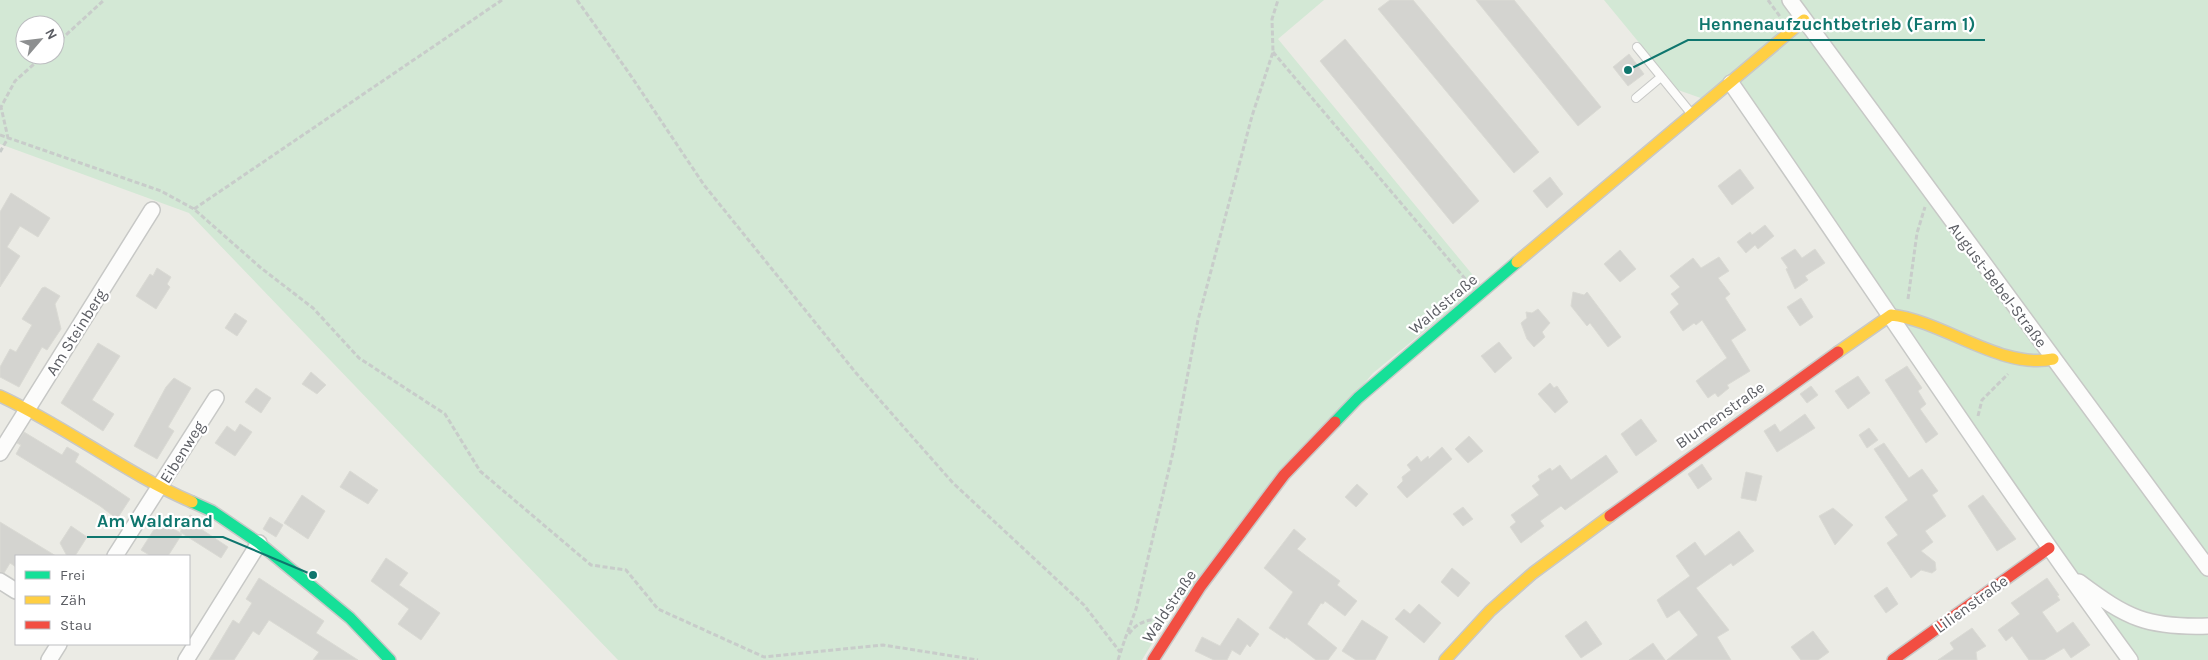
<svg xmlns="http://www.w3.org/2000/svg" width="2208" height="660" viewBox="0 0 2208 660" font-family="Karla,sans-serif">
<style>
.green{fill:#d3e8d5;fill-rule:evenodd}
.building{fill:#d4d4d0;stroke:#dadad4}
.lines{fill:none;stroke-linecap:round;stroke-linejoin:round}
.lane-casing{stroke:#c7c8c6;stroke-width:10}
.street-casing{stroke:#c7c8c6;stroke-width:18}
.fast-casing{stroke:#c8c8c7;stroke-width:14}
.slow-casing{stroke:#c8c8c7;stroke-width:14}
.jam-casing{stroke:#c8c8c7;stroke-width:14}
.path{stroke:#c8ccca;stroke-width:3;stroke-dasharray:5 2.5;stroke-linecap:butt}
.lane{stroke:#fcfcfb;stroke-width:8}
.street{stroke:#fcfcfb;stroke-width:15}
.fast{stroke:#16e098;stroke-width:11}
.slow{stroke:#ffcf43;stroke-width:11}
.jam{stroke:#f24e42;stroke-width:11}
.labels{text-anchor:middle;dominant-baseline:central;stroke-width:4.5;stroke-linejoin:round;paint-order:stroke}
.street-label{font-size:16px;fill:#5b5d63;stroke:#fff}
.leader{fill:none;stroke:#0f766e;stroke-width:2}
.callout-dot{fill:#0f766e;stroke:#fff;stroke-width:2}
.callout-label{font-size:18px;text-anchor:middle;font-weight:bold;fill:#0f766e;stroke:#fff;stroke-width:4.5;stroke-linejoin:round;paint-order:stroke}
</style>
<rect width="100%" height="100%" fill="#ebebe5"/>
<path class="green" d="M0,0H1324L1278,39L1481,285L1373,373L1166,620L1142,660H618L189,213L0,144ZM25,25H55V55H25Z
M1604,0H2208V660H2139L2056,546L1895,309L1737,85L1715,103L1678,90Z"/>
<path class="building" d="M1390,0H1413L1539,152L1514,173L1378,9Z
M1476,0H1514L1601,107L1578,126Z
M1345,39L1479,201L1453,224L1320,61Z
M1629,54L1644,74L1628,86L1613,67Z
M1740,169L1754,188L1732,205L1718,186Z
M1550,177L1563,194L1547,208L1533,191Z
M11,193L50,218L38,237L20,226L7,247L20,256L0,287V212Z
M1765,225L1774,236L1758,249L1755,245L1746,253L1737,242L1750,232L1752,235Z
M1795,249L1802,258L1815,249L1825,263L1805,276L1808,280L1795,289L1786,269L1788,268L1781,258Z
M1620,250L1636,269L1620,282L1604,264Z
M1719,257L1729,271L1718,278L1730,294L1725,298L1746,330L1731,340L1750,371L1727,385L1729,388L1718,397L1715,393L1708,398L1696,381L1727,358L1702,320L1696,325L1694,323L1683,331L1670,312L1679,304L1671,294L1680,287L1670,276L1693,258L1701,268Z
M157,268L171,277L167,284L170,287L156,309L136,296L150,274L153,276Z
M45,287L60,296L55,304L61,329L47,350L42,347L19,387L0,377V367L10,349L16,352L32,325L22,319L42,288Z
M1573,292L1584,295L1587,292L1621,337L1608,347L1590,323L1587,326L1571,306Z
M1801,298L1813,317L1800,326L1787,307Z
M1538,309L1550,323L1542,332L1545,337L1534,347L1527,339L1521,323L1527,318L1526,312L1532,313Z
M235,313L247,321L237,336L225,328Z
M1499,342L1512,358L1495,373L1481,356Z
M98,343L120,356L92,400L114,414L103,431L61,403Z
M1907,366L1922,388L1918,391L1926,404L1920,409L1938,434L1926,443L1885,380Z
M311,372L326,385L317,394L302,384Z
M1858,376L1870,393L1848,409L1835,391Z
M174,378L191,388L168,427L174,431L157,459L134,446L166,387Z
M1550,383L1554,388L1557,386L1568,402L1555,413L1538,394Z
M1811,386L1818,395L1807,403L1800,394Z
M256,388L271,398L261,413L245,402Z
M1805,414L1815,428L1777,452L1764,431L1775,424L1780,432Z
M1641,419L1657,441L1636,456L1621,434Z
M240,424L252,432L235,456L215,443L227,426L235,432Z
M1869,428L1878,440L1867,448L1859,435Z
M24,432L62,455L67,447L79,454L75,462L130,499L117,519L100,506L16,454L21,445L17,443Z
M1469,436L1483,451L1468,463L1455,449Z
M1884,443L1909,478L1922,469L1938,491L1932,495L1946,516L1925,531L1933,542L1921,551L1935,562L1936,570L1932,573L1921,570L1911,578L1887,543L1898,535L1885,517L1908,500L1874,449Z
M1442,447L1452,459L1407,498L1397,487L1403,481L1402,477L1411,470L1407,465L1417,456L1421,462L1428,456L1429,459Z
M1606,455L1618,472L1565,510L1561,506L1540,521L1544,526L1521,543L1510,527L1516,522L1511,515L1539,495L1532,486L1540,480L1538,476L1550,468L1552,471L1560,465L1571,480Z
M1702,464L1712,479L1698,489L1688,474Z
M350,471L378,490L368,504L340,487Z
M1746,472L1762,476L1756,501L1741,498Z
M1357,484L1368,494L1356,507L1345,497Z
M302,495L325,511L308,539L284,523Z
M1983,495L2016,539L1997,551L1968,506Z
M1463,507L1473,519L1463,526L1453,514Z
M1833,508L1853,525L1835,545L1819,516Z
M190,515L205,522L201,529L228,547L221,558L180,532Z
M270,517L283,525L276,537L263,529Z
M160,520L182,534L168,556H151L141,550Z
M0,522L56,556H16V567L10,563L4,573L0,572Z
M71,526L87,537L75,556H67L60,543Z
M1294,529L1306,539L1297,549L1340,581L1337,585L1357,601L1345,616L1325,601L1323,604L1321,603L1307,624L1337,648L1328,660H1316L1286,637L1285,639L1269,628L1293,592L1264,568Z
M1739,531L1754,551L1733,566L1731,563L1696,588L1729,630L1717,637L1731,660H1667L1698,635L1679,610L1667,618L1657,600L1690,576L1676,556L1695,542L1705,556Z
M386,558L408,573L399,585L440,613L421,640L398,624L409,609L371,581Z
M1452,568L1470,583L1458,597L1441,582Z
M259,578L324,621L316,633L358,660H313L319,652L269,620L259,635L253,631L234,660H209L233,620L239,624L252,603L246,599Z
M2047,578L2059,595L2057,596L2060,600L2042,612L2057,633L2073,622L2090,645L2071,658L2064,648L2044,660H2029L2012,636L2006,641L1998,630L2020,614L2011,603Z
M1887,587L1898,604L1886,613L1874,596Z
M1419,604L1441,623L1424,643L1395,619L1404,609L1410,614Z
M1238,618L1259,634L1250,647L1247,644L1240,655L1232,650L1227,660H1214L1195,651L1202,637L1220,646Z
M1362,620L1388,637L1375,660H1356L1342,651Z
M1586,621L1602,644L1581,658L1565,636Z
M1972,628L1986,646L1976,652L1977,660H1938L1954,649L1950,643Z
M1813,631L1829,652L1818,660H1801L1791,647Z
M1653,643L1665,660H1629Z"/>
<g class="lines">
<defs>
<path id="lane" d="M1637,47L1690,112
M1636,98L1661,77"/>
<path id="street" d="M1790,0L2208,568
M1731,83C1864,275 1992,471 2130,660
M0,453L152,210
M115,556L216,398
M0,581L16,591
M2079,582C2127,618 2147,628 2208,626
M49,660L59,644
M186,660L259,543"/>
<path id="fast" d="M1335,422L1358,398L1517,262
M192,502L212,511L259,543L350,618L390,660"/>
<path id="slow" d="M1517,262L1804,20
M1838,352L1891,315C1944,321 2001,370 2053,359
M0,396C67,427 125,473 192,502
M1445,660L1490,611L1533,573L1610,516"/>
<path id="jam" d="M1610,516L1838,352
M1153,660L1200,587L1284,475L1335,422
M1893,660L2049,548"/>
</defs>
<use href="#lane" class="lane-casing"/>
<use href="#street" class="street-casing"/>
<use href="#fast" class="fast-casing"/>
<use href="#slow" class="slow-casing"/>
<use href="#jam" class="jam-casing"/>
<path class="path" d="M577,0L629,73L704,185L856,373L953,483L1084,605L1120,652
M1768,0L1781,18
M55,45L104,0
M1273,52L1467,281
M0,135L161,191L194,209L261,268L313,308L359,358L445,414L480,471L591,565L626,570L658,609L764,657L883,645L978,660
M0,152L8,138L1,107L15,81L44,55
M194,209L502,0
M1908,299L1917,233L1925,207
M1978,416L1982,400L2008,374
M1129,634C1135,624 1146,620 1157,619
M1125,639L1136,609L1173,452L1198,320L1252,116L1273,52L1272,19L1278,0
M1118,660L1125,639"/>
<use href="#lane" class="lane"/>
<use href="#street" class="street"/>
<use href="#fast" class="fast"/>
<use href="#slow" class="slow"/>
<use href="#jam" class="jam"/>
</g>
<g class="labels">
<g class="street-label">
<text transform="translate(1998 285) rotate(53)">August-Bebel-Straße</text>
<text transform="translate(1443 304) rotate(-40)">Waldstraße</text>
<text transform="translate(76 332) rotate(-58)">Am Steinberg</text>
<text transform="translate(1720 415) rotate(-35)">Blumenstraße</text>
<text transform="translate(182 452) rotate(-58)">Eibenweg</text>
<text transform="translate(1971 604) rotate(-36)">Lilienstraße</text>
<text transform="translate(1169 606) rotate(-56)">Waldstraße</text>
</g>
</g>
<path class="leader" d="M1628 70L1688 40H1985M313 575L223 537H87"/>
<g class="callout-dot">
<circle cx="1628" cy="70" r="5"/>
<circle cx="313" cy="575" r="5"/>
</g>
<g class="callout-label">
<text x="1837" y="30">Hennenaufzuchtbetrieb (Farm 1)</text>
<text x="155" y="527">Am Waldrand</text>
</g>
<rect x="15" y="555" width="175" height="90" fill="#ffffff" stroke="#bdbec1"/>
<rect x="25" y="571" width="25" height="8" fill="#16e098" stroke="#bdbec1"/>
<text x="60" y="580" font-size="15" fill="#5b5d63">Frei</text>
<rect x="25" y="596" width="25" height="8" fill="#ffcf43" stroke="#bdbec1"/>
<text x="60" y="605" font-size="15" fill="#5b5d63">Zäh</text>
<rect x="25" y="621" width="25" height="8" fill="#f24e42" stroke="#bdbec1"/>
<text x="60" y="630" font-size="15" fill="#5b5d63">Stau</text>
<g transform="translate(40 40) rotate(62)"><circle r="24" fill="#ffffff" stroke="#bdbec1"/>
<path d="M0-4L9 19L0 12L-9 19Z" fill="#8d8f90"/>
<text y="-8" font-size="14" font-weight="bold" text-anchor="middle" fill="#5b5d63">N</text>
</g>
</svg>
